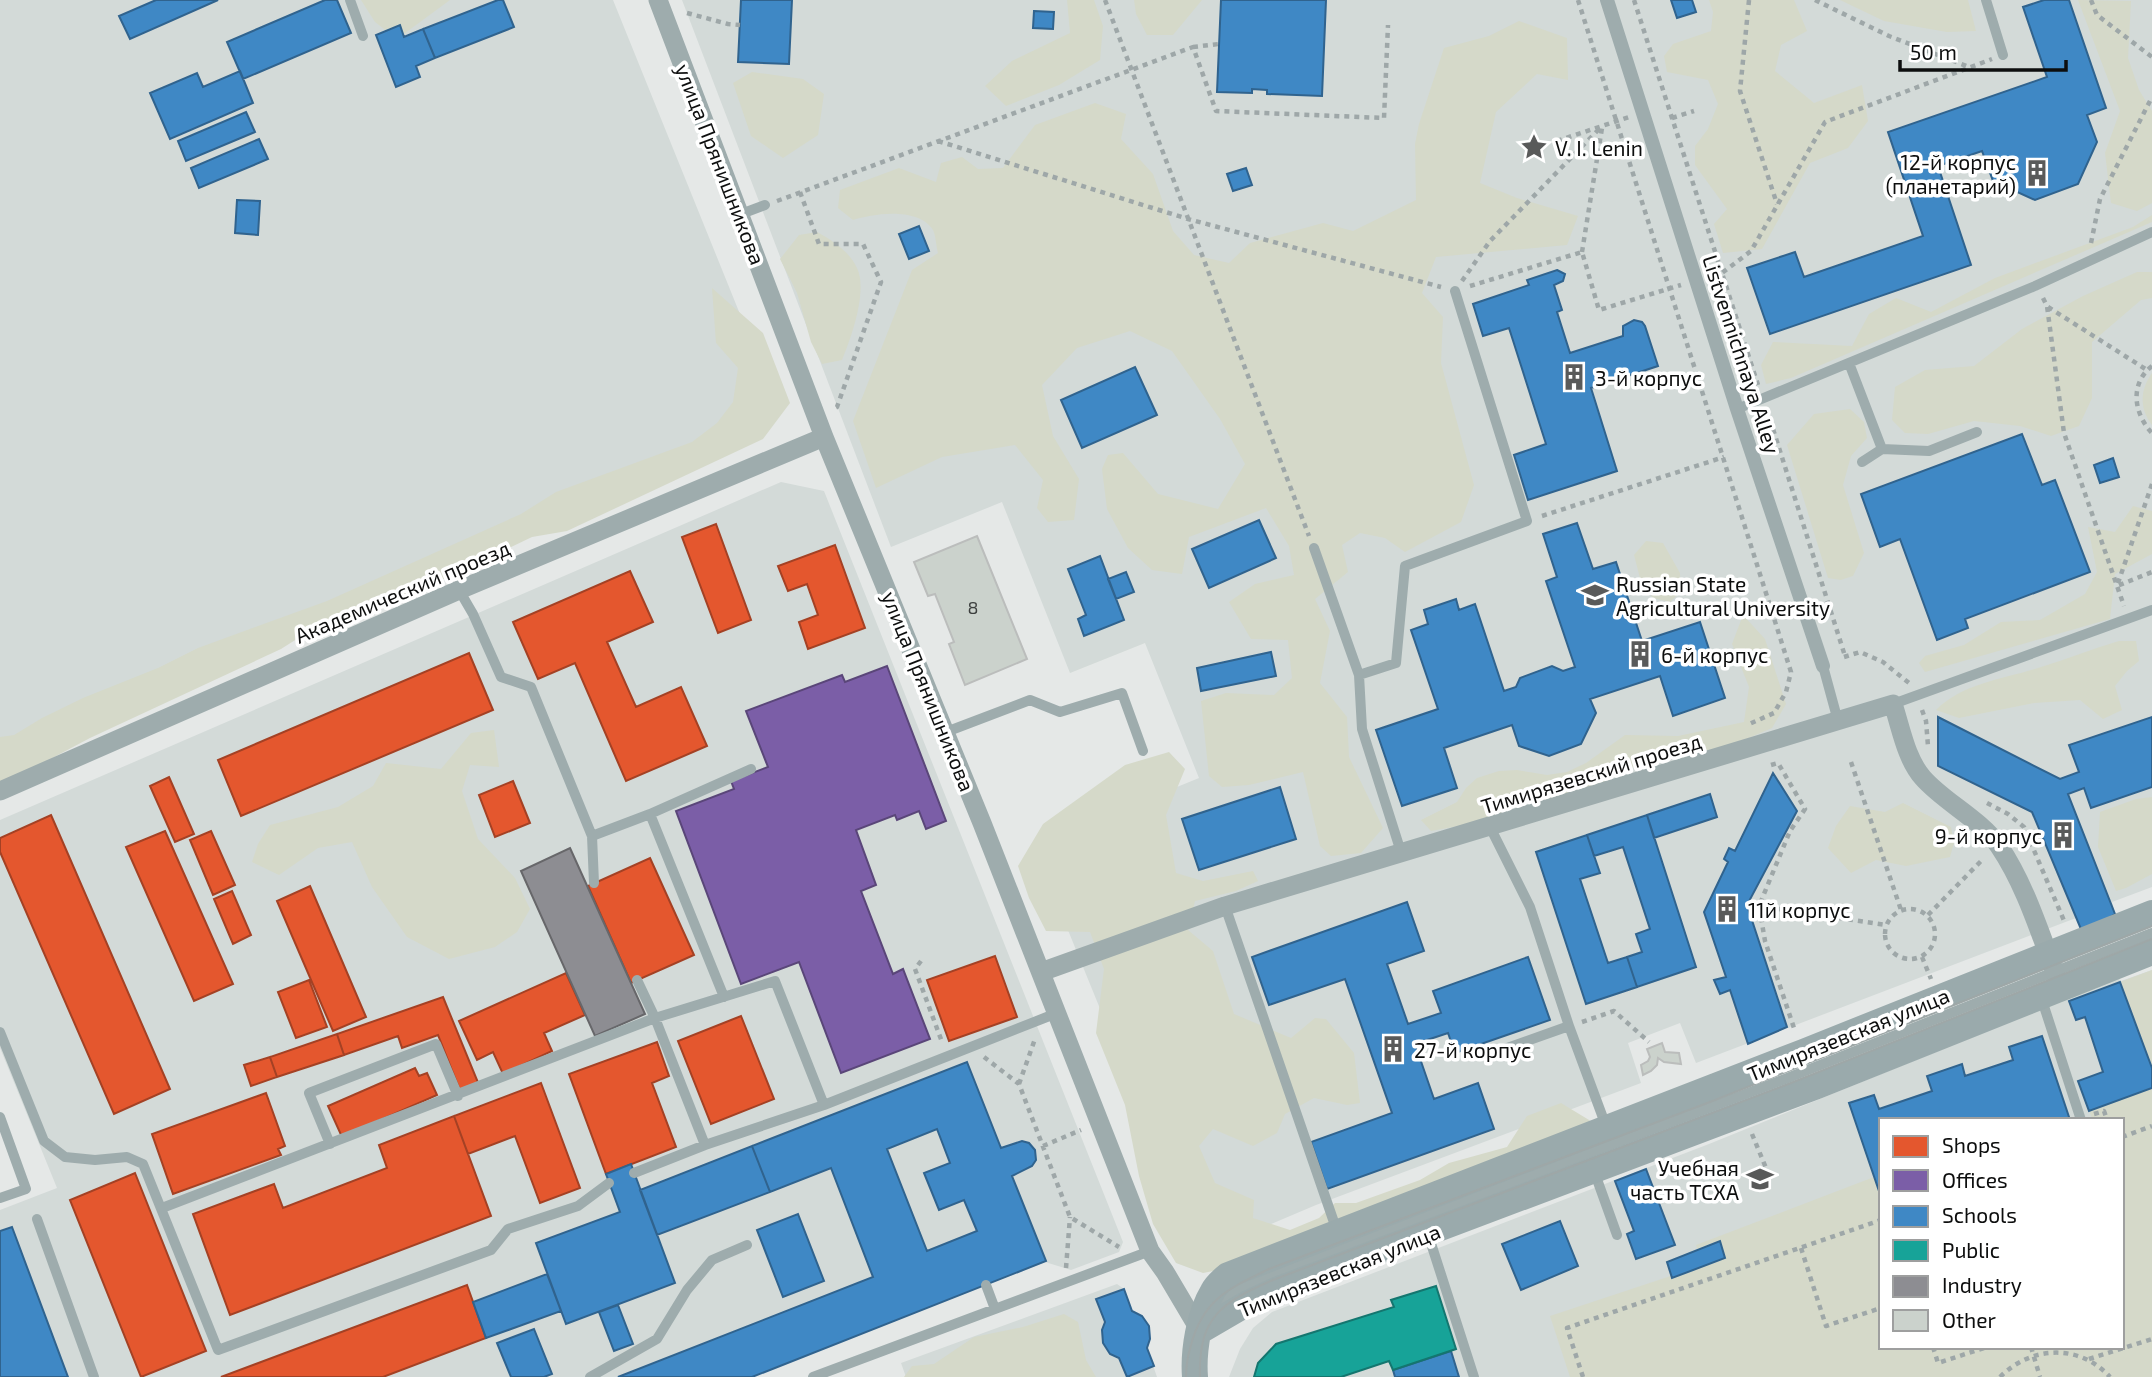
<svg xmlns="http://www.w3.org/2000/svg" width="2152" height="1377" viewBox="0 0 2152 1377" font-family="'Exo 2',sans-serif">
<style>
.built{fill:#d3dad8;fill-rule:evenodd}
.green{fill:#d5d9c9}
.shops{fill:#e4572e;stroke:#a44124;stroke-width:2}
.offices{fill:#7b5ea7;stroke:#5a4679;stroke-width:2}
.schools{fill:#3f88c5;stroke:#30638e;stroke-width:2;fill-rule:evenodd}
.public{fill:#17a398;stroke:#14766f;stroke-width:2}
.industry{fill:#8d8d92;stroke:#67676a;stroke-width:2}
.building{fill:#cbd2cc;stroke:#bbbdbc;stroke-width:2}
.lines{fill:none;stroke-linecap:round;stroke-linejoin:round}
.path{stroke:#9ea7a8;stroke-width:4.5;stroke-dasharray:5 5;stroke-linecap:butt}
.service{stroke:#9eacad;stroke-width:10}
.pedestrian{stroke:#9eacad;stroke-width:14}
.minor{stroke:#9eacad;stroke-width:19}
.secondary{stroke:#9aaaac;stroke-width:26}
.tram{stroke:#9ea7a7;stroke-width:2}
.labels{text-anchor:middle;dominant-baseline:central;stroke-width:7;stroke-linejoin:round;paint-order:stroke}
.number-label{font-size:18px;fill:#3c3f3e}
.poi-label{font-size:21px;fill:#0d0e0e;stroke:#fff;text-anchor:start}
.street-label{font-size:21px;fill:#0d0e0e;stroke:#fff}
</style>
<rect width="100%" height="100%" fill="#e5e8e7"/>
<path class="built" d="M0,0H613L763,371L757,422L0,757Z
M682,0H2152V887L2112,902L2115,913L2083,934L2076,918L1696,1063L1680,1023L1628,1043L1641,1083L1316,1205L1238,1238L1185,1217L1061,913L1030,847L1199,778L1145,643L1070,673L1002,502L891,547ZM1407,902L1424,950L1387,964L1408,1024L1441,1013L1433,991L1528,958L1549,1020L1455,1053L1448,1033L1415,1044L1434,1099L1478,1083L1494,1129L1327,1188L1392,1113L1345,979L1269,1005L1252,957Z
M781,482L824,491L1123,1242L1119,1252L1071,1270L1045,1262L752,1377H0V1210L57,1188L0,1048V820Z
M2152,970V1377H1229L1240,1349L1253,1328L1272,1312L1709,1144L2118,978L2121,981ZM1881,1120H2122V1347H1881Z
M1117,1284L1124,1289L1132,1311L1142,1316L1149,1326L1150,1339L1147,1348L1157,1377H906L901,1363Z"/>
<path class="green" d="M361,0H450L397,39L375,22Z
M1067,0H1094L1103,26L1100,60L1059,85L1006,106L985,86L1012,61L1070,33Z
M1134,0H1202L1173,35H1147L1136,14Z
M1709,0H1794L1807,31L1781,45L1775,71L1814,103L1862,85L1868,121L1848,148L1810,163L1762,249L1723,253L1714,224L1727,209L1695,165V146L1708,129L1718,104L1708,80L1667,72L1664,56L1673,44L1711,31L1713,12Z
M1840,0H1968L1976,31L1947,32L1884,21Z
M2078,0L2131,1L2128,58L2139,90L2152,111V203L2137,211L2111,203L2105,153L2120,111Z
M1519,21L1567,38L1568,80L1537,74L1496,112L1480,183L1517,198L1578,216L1567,245L1436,257L1422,293L1443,317L1441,363L1474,485L1461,522L1405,552L1385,538L1360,533L1342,545L1348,572L1315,599L1330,631L1320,683L1347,717L1349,757L1383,828L1361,853L1331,856L1320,846L1303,772L1249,785L1222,787L1209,776L1201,701L1226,693L1274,695L1292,678L1288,640L1251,639L1229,602L1255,584L1294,575L1289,546L1266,508L1189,537L1182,574L1152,570L1128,548L1107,509L1102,469L1108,455L1123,453L1158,494L1218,509L1245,464L1220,419L1172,351L1130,331L1077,348L1042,385L1053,436L1079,479L1074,520L1048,522L1037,508L1043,480L1015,445L942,457L876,488L853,421L912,270L938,253C936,246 936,236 933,230C919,207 874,213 853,220L838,208L840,190L899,168L936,182L941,163L962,157L978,169L1003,168L1035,125L1095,103L1126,114L1121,139L1153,174L1173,231L1194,255L1229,263L1250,243L1323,223L1353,231L1416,200L1415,144L1419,124L1444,48L1489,36Z
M752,72L803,79L824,94L818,135L783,158L751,136L733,83Z
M2152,215V222L1791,378L1766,384L1761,365L1773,342L1852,346L1869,314L1896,298L1931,312L1995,278L2133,227Z
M817,232C833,241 849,251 857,268C868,291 851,338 842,360L822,364L811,342L797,293L780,259L799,235Z
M2137,272H2152V298L2141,300L2092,342V398L2079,426L2051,436L2020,426L1974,421L1928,434L1905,433L1892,420L1895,387L1925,370L1974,366L2022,329L2083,296Z
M712,288L763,333L790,403L763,439L567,531L532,537L393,603L322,623L281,649L90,738L24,773L0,783V737L14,735L42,718L83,698L158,668L198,648L327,601L521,514L556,492L692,442L717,423L733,402L738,368L716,343Z
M2152,373V425C2139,408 2140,390 2152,373Z
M1850,409L1864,422L1867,438L1851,456L1843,485L1864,553L1853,576L1841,580L1828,578L1787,445L1814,414Z
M2133,506L2152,511V554L2115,574L2110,619L1925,672L1919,663L1925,656L1964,645L2001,622L2040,620L2085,594L2097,572L2088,527L2115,532Z
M1646,541L1663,543L1680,573L1681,591L1670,602L1653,598L1641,582L1634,555Z
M1743,615L1765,639L1786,704L1772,728L1725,748L1653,757L1601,784L1562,798L1521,804L1486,821L1431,831L1421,820L1457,802L1466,788L1477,778L1499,771L1517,770L1547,775L1567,772L1586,763L1625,735L1678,736L1744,722L1749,687L1732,644Z
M2119,641H2136L2139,661L2127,671L2115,686L2122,710L2103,719L2080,700L2034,703L1959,718L1936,710C1964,682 2005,679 2041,667C2067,659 2092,649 2119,641Z
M494,730L499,767L470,765L462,791L478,839L515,878L530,909L517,932L495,947L449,959L407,937L372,887L352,842L318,848L279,875L252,862L258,844L270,825L338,807L373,786L386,763L441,769L471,733Z
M1169,752L1185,769L1166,815L1176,873L1203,881L1253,871L1258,881L1236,891L1195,901L1188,930L1213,951L1234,1014L1291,1038L1315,1018L1326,1019L1354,1053L1360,1103L1347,1105L1314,1098L1285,1114L1277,1133L1253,1146L1213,1129L1199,1146L1215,1183L1254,1200L1253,1218L1290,1230L1319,1218L1335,1203H1356L1420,1180L1449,1163L1507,1147L1527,1116L1561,1103L1594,1123L1234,1267L1203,1273L1176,1263L1153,1224L1139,1176L1125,1105L1096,1033L1104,969L1090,932L1046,931L1029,898L1018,866L1043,824L1125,765Z
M2152,797V874L2126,888L2116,891L2098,847L2100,812L2136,799Z
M1903,803L1951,827L1954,843L1950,857L1906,866L1876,860L1851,873L1828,848L1836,826L1850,806L1885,812Z
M2152,970V1068L2120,982Z
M2152,1088V1377H1570L1550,1316L1725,1258L1720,1241L1697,1249L1696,1245L1874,1177L1881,1197V1347H2122V1120H2089L2092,1118L2089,1111Z
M1064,1314L1078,1322L1086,1360L1096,1377H904L912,1366L934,1364L974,1337L1023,1327Z"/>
<path class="shops" d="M716,524L751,620L718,633L682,537Z
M835,545L865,628L808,649L799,622L818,615L807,584L788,591L778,566Z
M630,571L653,622L607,642L636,707L681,687L707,746L626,781L575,663L538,679L513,622Z
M469,653L493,710L241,816L218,760Z
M169,777L194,834L175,842L150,786Z
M513,781L530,823L495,837L479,795Z
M51,815L170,1089L114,1114L0,852V838Z
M165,831L233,984L194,1001L126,847Z
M211,831L235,885L213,895L190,840Z
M650,858L694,955L631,983L588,886Z
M310,886L366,1017L333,1031L277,901Z
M232,891L251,935L233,944L214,899Z
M995,956L1017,1017L949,1041L927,980Z
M566,973L585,1015L544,1033L552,1051L503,1074L493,1052L477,1060L459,1021Z
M309,980L327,1027L296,1038L278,992Z
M443,997L479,1085L461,1093L438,1035L402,1048L398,1036L344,1055L337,1034Z
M741,1016L774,1099L711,1124L678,1041Z
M337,1034L344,1055L277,1077L270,1057Z
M657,1042L669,1076L652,1083L676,1147L606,1174L569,1074Z
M270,1057L277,1077L251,1086L244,1065Z
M415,1068L419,1076L427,1073L437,1095L342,1137L328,1106Z
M541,1083L580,1188L540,1203L515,1136L468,1154L454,1116Z
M266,1093L285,1146L278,1149L281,1155L173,1194L152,1134Z
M454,1116L491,1216L230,1315L193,1214L274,1184L283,1208L387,1168L379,1145Z
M135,1173L206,1351L141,1377L70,1200Z
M467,1285L486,1338L383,1377H221Z"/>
<path class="offices" d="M887,666L946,821L926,829L919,811L897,820L895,815L856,830L876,885L861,891L893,974L903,969L930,1039L841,1073L799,962L741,984L676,811L734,789L731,781L768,767L746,711L842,675L845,682Z"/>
<path class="schools" d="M156,0H218L130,39L119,16Z
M325,0H337L351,33L243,79L227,42Z
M498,0H503L514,27L435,58L423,29Z
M741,0H792L789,64L738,62Z
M1221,0H1326L1322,96L1267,94V90L1252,89V93L1217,92Z
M1671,0H1692L1696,12L1677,18Z
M2044,0H2069L2106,108L2087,115L2097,142L2078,184L2035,200L1993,181L1982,151L1938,166L1971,265L1770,334L1747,268L1795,252L1804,277L1923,236L1888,132L2047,77L2023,7Z
M1034,11L1054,12L1053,29L1033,28Z
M400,25L404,37L423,29L435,58L416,66L420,77L396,87L376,35Z
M240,71L253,103L170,139L150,93L197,73L203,87Z
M246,112L255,132L186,161L178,141Z
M259,139L268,159L199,188L191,168Z
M1246,168L1252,185L1233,191L1227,174Z
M237,200L260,201L258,235L235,233Z
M919,226L929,251L909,259L899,234Z
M1557,270L1565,274L1563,281L1554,285L1562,310L1557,312L1570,353L1623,336V326L1634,320L1642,322L1645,326L1658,366L1591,388L1617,471L1528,500L1514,455L1546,444L1509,328L1483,336L1473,304L1529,285L1527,280Z
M1135,367L1157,415L1082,448L1061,400Z
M2022,434L2042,485L2055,480L2090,572L1965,619L1968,628L1937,640L1900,539L1880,547L1861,494Z
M2113,458L2119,477L2100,483L2094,465Z
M1259,520L1276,558L1209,588L1192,549Z
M1577,523L1593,569L1616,562L1642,641L1700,622L1725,698L1673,716L1660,676L1590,699L1596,713L1581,744L1549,756L1519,746L1512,725L1444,748L1457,788L1402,806L1376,730L1438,709L1411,630L1428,624L1424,610L1456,599L1459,610L1475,604L1504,691L1516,687L1520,678L1552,666L1563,671L1575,667L1546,581L1557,577L1543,534Z
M1100,556L1124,620L1084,636L1078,619L1086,615L1068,569Z
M1126,572L1134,592L1116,599L1108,579Z
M1271,652L1276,676L1201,691L1197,668Z
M1938,717L2060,779L2079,772L2069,745L2152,717V787L2091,808L2084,788L2068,794L2115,914L2083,934L2032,812L1938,766Z
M1773,773L1797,811L1747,905L1787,1027L1748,1044L1730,990L1720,994L1714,980L1726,977L1704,912L1728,862L1724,859L1729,848L1735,851Z
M1280,787L1296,839L1199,870L1182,819Z
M1710,794L1717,817L1654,838L1647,815Z
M1647,815L1696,967L1637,987L1627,957L1642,952L1636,934L1650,929L1623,847L1594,856L1587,835Z
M1587,835L1600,873L1580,879L1608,963L1627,957L1637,987L1586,1004L1536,852Z
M1407,902L1424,951L1387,964L1408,1024L1441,1013L1433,991L1528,957L1550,1020L1455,1053L1448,1033L1415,1044L1434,1099L1478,1083L1494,1129L1327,1189L1311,1142L1392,1113L1345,979L1269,1005L1252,957Z
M2120,982L2152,1068V1088L2089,1111L2078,1081L2103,1072L2085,1017L2076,1020L2069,1001Z
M2042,1036L2070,1120H1881V1197L1849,1103L1874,1095L1879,1109L1932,1091L1927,1076L1962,1064L1965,1076L2013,1060L2009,1047Z
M967,1062L1001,1148L1022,1141L1029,1143L1035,1150L1036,1160L1032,1166L1012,1176L1046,1261L752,1377H618L873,1277L831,1168L770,1192L752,1146ZM937,1129L950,1163L924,1173L939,1210L964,1200L977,1231L927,1251L887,1149Z
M752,1146L770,1192L657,1235L640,1190Z
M631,1164L675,1283L566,1324L536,1243L620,1212L606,1174Z
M1646,1169L1675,1245L1636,1259L1627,1234L1634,1231L1615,1181Z
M798,1214L824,1281L783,1297L757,1230Z
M1560,1221L1578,1266L1521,1290L1502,1244Z
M12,1227L68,1377H0V1231Z
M1720,1241L1725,1258L1672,1278L1667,1262Z
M547,1274L561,1311L486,1338L473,1302Z
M1124,1289L1132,1311L1142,1316L1149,1326L1150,1339L1147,1348L1154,1366L1127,1377L1119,1358L1110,1354L1103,1343L1102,1330L1105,1322L1096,1299Z
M618,1305L633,1344L614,1351L599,1312Z
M534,1329L552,1374L544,1377H511L497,1343Z
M1451,1351L1459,1377H1395L1393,1370Z"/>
<path class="public" d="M1436,1286L1456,1349L1393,1370L1389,1361L1341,1377H1254L1258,1363L1276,1344L1394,1307L1391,1300Z"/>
<path class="industry" d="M570,848L645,1014L595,1036L521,871Z"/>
<path class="building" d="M977,536L1027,659L965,685L949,644L954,642L935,594L928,596L914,562Z
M1662,1043L1665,1052L1679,1053L1681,1064L1664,1062L1658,1058L1657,1065L1651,1071L1643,1075L1641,1065L1648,1061L1650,1057L1647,1049Z"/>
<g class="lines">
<path class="path" d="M1105,0L1309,536
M1578,0L1791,672L1786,692L1774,713L1747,725
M1634,0L1758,385
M1749,0L1740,91L1777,204
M1815,0L1889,36L1969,67
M2091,0L2097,15L2152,57
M687,13L728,24L740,25
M1193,47L1219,44
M1672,118L1694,111
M938,141L1188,219L1441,287
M1557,141L1629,117
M800,192L819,244H863L881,282L837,407L833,409
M777,201L1193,47L1216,111L1384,118L1388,25
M2091,243L2100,199L2152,97
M1582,252L1602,128
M1713,275L1722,273L1751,251L1825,122L1992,59
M1462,281L1490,241L1602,126
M1470,286L1582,252L1599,310L1681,285
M2043,298L2047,306L2064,433L2124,606
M2048,307L2147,370
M2152,366C2129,384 2134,414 2152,433
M1767,410L1845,656
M2152,484L2117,586L2152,572
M1542,516L1724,457
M1844,657L1860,652L1883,662L1909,683
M1922,710L1926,721L1928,746
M1851,762L1901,910
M1771,765L1778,763L1805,809L1790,831L1759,906L1765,941L1795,1031
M1987,803L2008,814L2024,827L2065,923
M1759,906L1886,925
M1885 934a25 25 0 1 1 50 0a25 25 0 1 1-50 0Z
M1928,915L1984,858
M1922,957L1931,979
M921,961L915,969L942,1042
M1582,1022L1614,1011L1649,1042
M984,1057L1019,1084L1070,1217L1119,1247
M1019,1084L1035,1039
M2094,1114L2104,1111L2107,1120
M1752,1134L1766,1168
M2122,1137L2152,1126
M1043,1146L1081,1130
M1801,1248L1826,1326L1881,1308
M1066,1268L1070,1217
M1933,1347L1938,1363L1987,1347
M2031,1347L2040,1377
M2089,1359L2152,1339
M1583,1377L1567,1328L1881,1220
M2000,1377C2031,1346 2079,1343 2110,1377"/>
<path class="service" d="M350,0L363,36
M1986,0L2003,55
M741,214L765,205
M1849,363L1882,449
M1737,409L2035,286L2152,232
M1862,462L1882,449L1929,451L1977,432
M1314,548L1359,675L1362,729L1401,852
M459,590L473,614L501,677L531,687L592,836L650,814L724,997
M1823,666L1838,721
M1359,675L1396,663L1405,566L1527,521L1455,291
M1893,704L2152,610
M946,732L1030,700L1060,712L1122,693L1143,751
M650,814L751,769
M1490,827L1530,907L1569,1026L1606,1126
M592,836L594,883
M1225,906L1337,1231
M637,980L655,1018L705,1145
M2041,997L2081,1120
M0,1032L44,1141L65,1157L95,1160L127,1157L143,1164L218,1350L491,1250L508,1229L578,1206L609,1183
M1496,1052L1569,1026
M0,1117L26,1189L0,1198
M330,1144L309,1093L436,1044L458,1096
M1594,1171L1617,1235
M634,1173L705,1145L824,1105L1057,1013
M162,1208L655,1018L775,981L824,1105
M37,1219L94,1377
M1428,1234L1474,1377
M986,1285L995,1309
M1215,1307L1234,1291L1292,1266L1785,1079L2152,933
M590,1377L657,1339L687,1290L712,1260L747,1245
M813,1377L1150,1251"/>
<path class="pedestrian" d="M1607,0L1737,409L1823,666"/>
<path class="minor" d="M658,0L824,437L982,823L1150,1251L1165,1272L1200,1331
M0,791L459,590L824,437
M1041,972L1225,906L1893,704C1901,728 1906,759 1923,778C1944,802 1980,819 1999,846C2028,889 2042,941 2061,988"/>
<path class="secondary" d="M1200,1331L1248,1303L1276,1290L1817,1086L2152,952
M1195,1377C1193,1351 1199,1314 1213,1291C1216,1285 1223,1279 1228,1275L1803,1052L2152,913"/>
<path class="tram" d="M1186,1377C1186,1366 1188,1355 1191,1345C1203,1299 1230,1288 1269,1269L1710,1102L2152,926
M1200,1377C1198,1316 1223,1302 1273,1280L1786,1085L2152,939"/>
</g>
<defs>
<symbol id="sight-bare" viewBox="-9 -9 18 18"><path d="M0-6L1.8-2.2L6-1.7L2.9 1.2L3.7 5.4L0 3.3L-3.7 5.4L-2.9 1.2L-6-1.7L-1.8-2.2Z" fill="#595a5a" stroke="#fff" stroke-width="2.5" paint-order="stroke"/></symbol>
<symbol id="building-bare" viewBox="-9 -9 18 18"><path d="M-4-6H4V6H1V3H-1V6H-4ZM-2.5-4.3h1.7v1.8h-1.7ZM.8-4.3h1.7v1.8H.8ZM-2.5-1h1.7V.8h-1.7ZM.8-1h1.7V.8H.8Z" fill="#595a5a" stroke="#fff" stroke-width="2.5" paint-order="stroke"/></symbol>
<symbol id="university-bare" viewBox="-9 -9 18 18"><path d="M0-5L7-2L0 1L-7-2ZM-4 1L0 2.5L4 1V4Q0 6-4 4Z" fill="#595a5a" stroke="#fff" stroke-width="2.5" paint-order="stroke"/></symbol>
</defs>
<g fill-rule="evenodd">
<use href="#sight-bare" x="1515" y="128" width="38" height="38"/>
<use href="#building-bare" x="2018" y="154" width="38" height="38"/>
<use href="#building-bare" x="1555" y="358" width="38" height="38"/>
<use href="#university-bare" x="1576" y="576" width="38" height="38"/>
<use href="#building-bare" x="1621" y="635" width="38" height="38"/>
<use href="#building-bare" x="2044" y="816" width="38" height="38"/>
<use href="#building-bare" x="1708" y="890" width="38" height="38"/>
<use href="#building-bare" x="1374" y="1030" width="38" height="38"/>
<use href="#university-bare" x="1741" y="1160" width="38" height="38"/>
</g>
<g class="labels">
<g class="number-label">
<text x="973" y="607">8</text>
</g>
<g class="poi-label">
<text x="1555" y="147">V. I. Lenin</text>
<text x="2016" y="161" text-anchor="end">12-й корпус<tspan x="2016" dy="24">(планетарий)</tspan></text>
<text x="1595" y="377">3-й корпус</text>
<text x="1616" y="583">Russian State<tspan x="1616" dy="24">Agricultural University</tspan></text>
<text x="1661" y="654">6-й корпус</text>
<text x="2042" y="835" text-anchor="end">9-й корпус</text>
<text x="1748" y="909">11й корпус</text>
<text x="1414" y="1049">27-й корпус</text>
<text x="1739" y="1167" text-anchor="end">Учебная<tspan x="1739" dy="24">часть ТСХА</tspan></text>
</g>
<g class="street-label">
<text transform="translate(721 164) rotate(69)">улица Прянишникова</text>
<text transform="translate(1742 354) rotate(72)">Listvennichnaya Alley</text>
<text transform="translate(402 591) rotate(-23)">Академический проезд</text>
<text transform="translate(929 691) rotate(68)">улица Прянишникова</text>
<text transform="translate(1591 773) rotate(-17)">Тимирязевский проезд</text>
<text transform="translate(1848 1034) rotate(-22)">Тимирязевская улица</text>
<text transform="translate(1339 1270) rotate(-22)">Тимирязевская улица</text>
</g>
</g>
<rect x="1879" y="1118" width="245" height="231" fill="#ffffff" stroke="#9e9f9f" stroke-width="2"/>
<rect x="1893" y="1136" width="35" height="21" fill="#e4572e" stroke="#9e9f9f" stroke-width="2"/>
<text x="1942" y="1153" font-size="21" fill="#0d0e0e">Shops</text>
<rect x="1893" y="1170" width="35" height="21" fill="#7b5ea7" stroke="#9e9f9f" stroke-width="2"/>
<text x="1942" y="1188" font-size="21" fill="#0d0e0e">Offices</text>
<rect x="1893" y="1206" width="35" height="21" fill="#3f88c5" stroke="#9e9f9f" stroke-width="2"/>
<text x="1942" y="1223" font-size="21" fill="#0d0e0e">Schools</text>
<rect x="1893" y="1240" width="35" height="21" fill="#17a398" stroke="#9e9f9f" stroke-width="2"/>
<text x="1942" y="1258" font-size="21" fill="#0d0e0e">Public</text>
<rect x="1893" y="1276" width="35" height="21" fill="#8d8d92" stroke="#9e9f9f" stroke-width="2"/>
<text x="1942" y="1293" font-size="21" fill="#0d0e0e">Industry</text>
<rect x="1893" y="1310" width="35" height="21" fill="#cbd2cc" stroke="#9e9f9f" stroke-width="2"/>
<text x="1942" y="1328" font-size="21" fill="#0d0e0e">Other</text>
<path d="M1900 60v10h166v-10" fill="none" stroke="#0d0e0e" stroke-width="3.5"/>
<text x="1910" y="60" font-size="21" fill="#0d0e0e" stroke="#ffffff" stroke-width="5" paint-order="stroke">50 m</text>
</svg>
